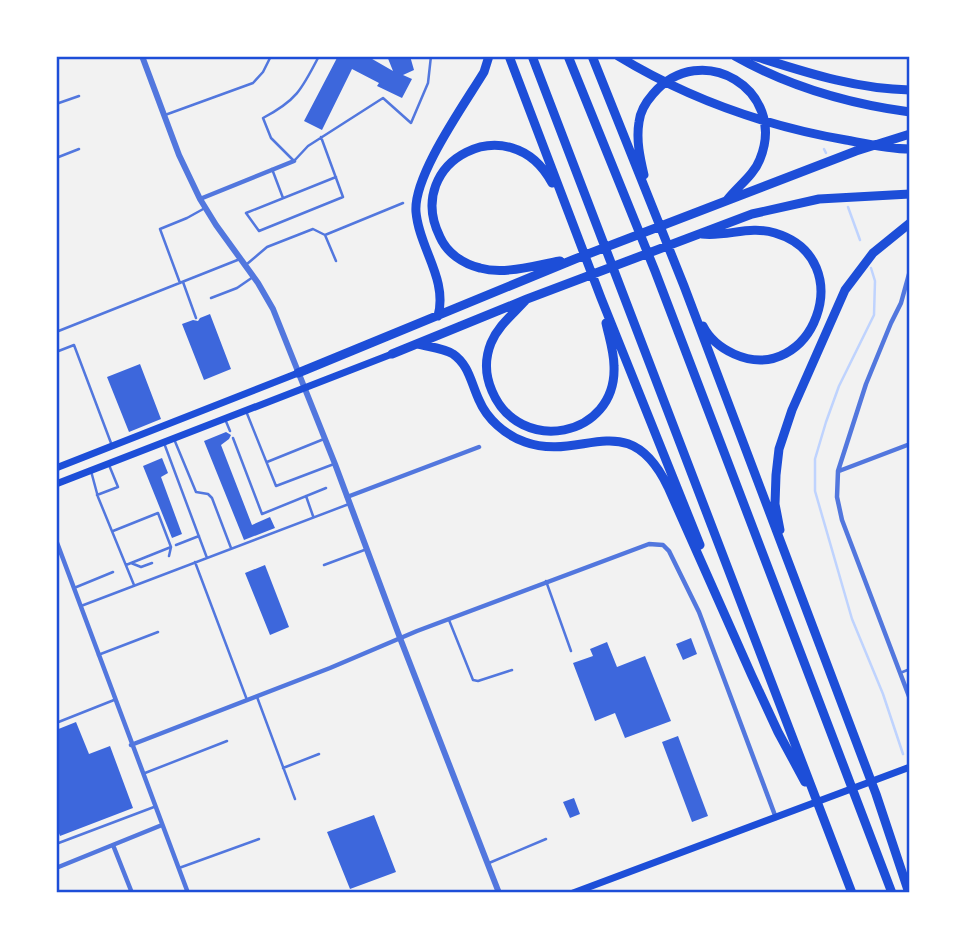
<svg xmlns="http://www.w3.org/2000/svg" width="966" height="949" viewBox="0 0 966 949" font-family="'Exo 2',sans-serif">
<style>
.lines{fill:none;stroke-linecap:round;stroke-linejoin:round}
.stream{stroke:#bfd3fe;stroke-width:2.5}
.building{fill:#3d67dc}
.service{stroke:#5277de;stroke-width:2.5}
.minor{stroke:#5277de;stroke-width:4.5}
.tertiary{stroke:#5277de;stroke-width:6}
.secondary{stroke:#1d4ed8;stroke-width:7}
.primary{stroke:#1d4ed8;stroke-width:7}
.motorway{stroke:#1d4ed8;stroke-width:9}
.neatline{fill:none;stroke:#1d4ed8;stroke-width:2.5}
</style>
<rect width="100%" height="100%" fill="#f2f2f2"/>
<g class="lines">
<path class="stream" d="M824,149L826,153
M848,207L860,240
M871,268L875,281L874,315L839,386L826,422L815,459V491L852,619L883,694L903,754"/>
</g>
<path class="building" d="M338,56H367L393,71L387,56H410L414,70L403,75L412,79L402,98L377,86L379,83L352,69L322,130L304,121Z
M210,314L231,369L204,380L182,324L193,320L198,321L200,318Z
M140,364L161,419L129,432L107,377Z
M226,432L231,435L229,439L221,445L252,525L270,517L275,528L244,540L204,441Z
M162,458L168,473L161,477L182,534L172,538L143,466Z
M265,565L289,627L270,635L245,573Z
M691,638L697,654L683,660L676,644Z
M607,642L617,667L645,656L671,721L625,738L615,713L595,721L573,663L593,656L590,649Z
M76,722L89,754L110,746L133,808L60,836L56,825V730Z
M678,736L708,816L692,822L662,742Z
M574,798L580,814L570,818L563,802Z
M374,815L396,872L350,889L327,832Z"/>
<g class="lines">
<path class="service" d="M319,56C302,89 297,100 263,118L271,138L294,161L308,146L383,98L411,123L428,83L431,56
M56,104L79,96
M165,115L253,83L263,72L271,56
M321,137L343,197L259,231L246,213L336,177
M56,158L79,149
M272,169L283,198
M325,235L403,203
M247,264L267,247L313,229L325,235L336,261
M183,282L196,318
M180,283L160,229L187,218L205,208
M211,298L237,288L253,277
M56,332L240,259
M56,352L74,345L111,443
M246,411L276,486L334,464
M225,419L230,431
M233,438L262,514L326,488
M174,439L196,492L208,494L212,498L231,548
M164,443L207,558
M267,462L324,439
M91,471L98,497L134,585
M97,495L118,487L109,465
M306,496L313,516
M113,531L158,513L171,547L169,556
M176,545L199,536
M195,562L247,700
M131,563L141,567L152,563
M126,565L171,547
M324,565L367,549
M546,581L571,651
M74,588L113,572
M81,606L349,504
M449,620L473,680L478,681L512,670
M98,655L158,632
M900,673L910,669
M257,697L295,799
M56,723L114,700
M283,768L319,754
M145,773L227,741
M56,844L154,807
M489,863L546,839
M179,868L259,839"/>
<path class="minor" d="M200,199L294,161
M909,274L901,303L891,323L866,384L838,471L837,497L842,520L910,699
M839,471L910,444
M347,497L479,447
M56,540L188,893
M131,745L330,668L417,631L649,544L663,545L669,551L699,612L776,818
M113,845L132,893
M56,868L162,825"/>
<path class="tertiary" d="M142,56L179,155L200,199L216,225L258,283L273,309L335,464L400,638L499,893"/>
<path class="secondary" d="M573,893L910,767"/>
<path class="primary" d="M56,468L298,373
M56,484L392,354"/>
<path class="motorway" d="M509,56L601,298L700,545
M532,56L852,893
M568,56L655,271L892,893
M592,56L684,286L876,794L909,893
M618,56C687,98 766,126 846,140C867,144 888,149 910,149
M735,56C788,86 850,104 910,112
M754,56C805,72 855,89 910,90
M644,175C640,158 636,140 639,122C640,112 646,102 653,94C701,38 788,90 760,159C754,175 738,186 727,200
M552,183C511,105 402,161 440,237C447,253 463,264 480,268C505,275 535,265 560,261
M702,234C727,237 750,225 775,233C862,259 812,389 734,354C721,348 709,338 703,326
M525,301C512,315 498,326 491,343C485,358 485,375 492,391C519,456 617,438 614,366C614,352 609,337 606,323
M438,316C448,279 419,248 416,212C413,176 464,105 484,72L489,56
M417,344C429,347 443,348 453,354C469,365 471,383 479,400C487,419 505,435 525,442C582,463 628,404 668,487L752,676L778,732L805,782
M392,354L527,299L752,214L819,199L910,194
M298,373L575,259L856,151L910,134
M780,530L775,504L776,475L779,449L792,410L845,290L873,253L910,223"/>
</g>
<rect width="966" height="949" fill="none" stroke="#ffffff" stroke-width="116"/>
<rect x="58" y="58" width="850" height="833" class="neatline"/>
</svg>
